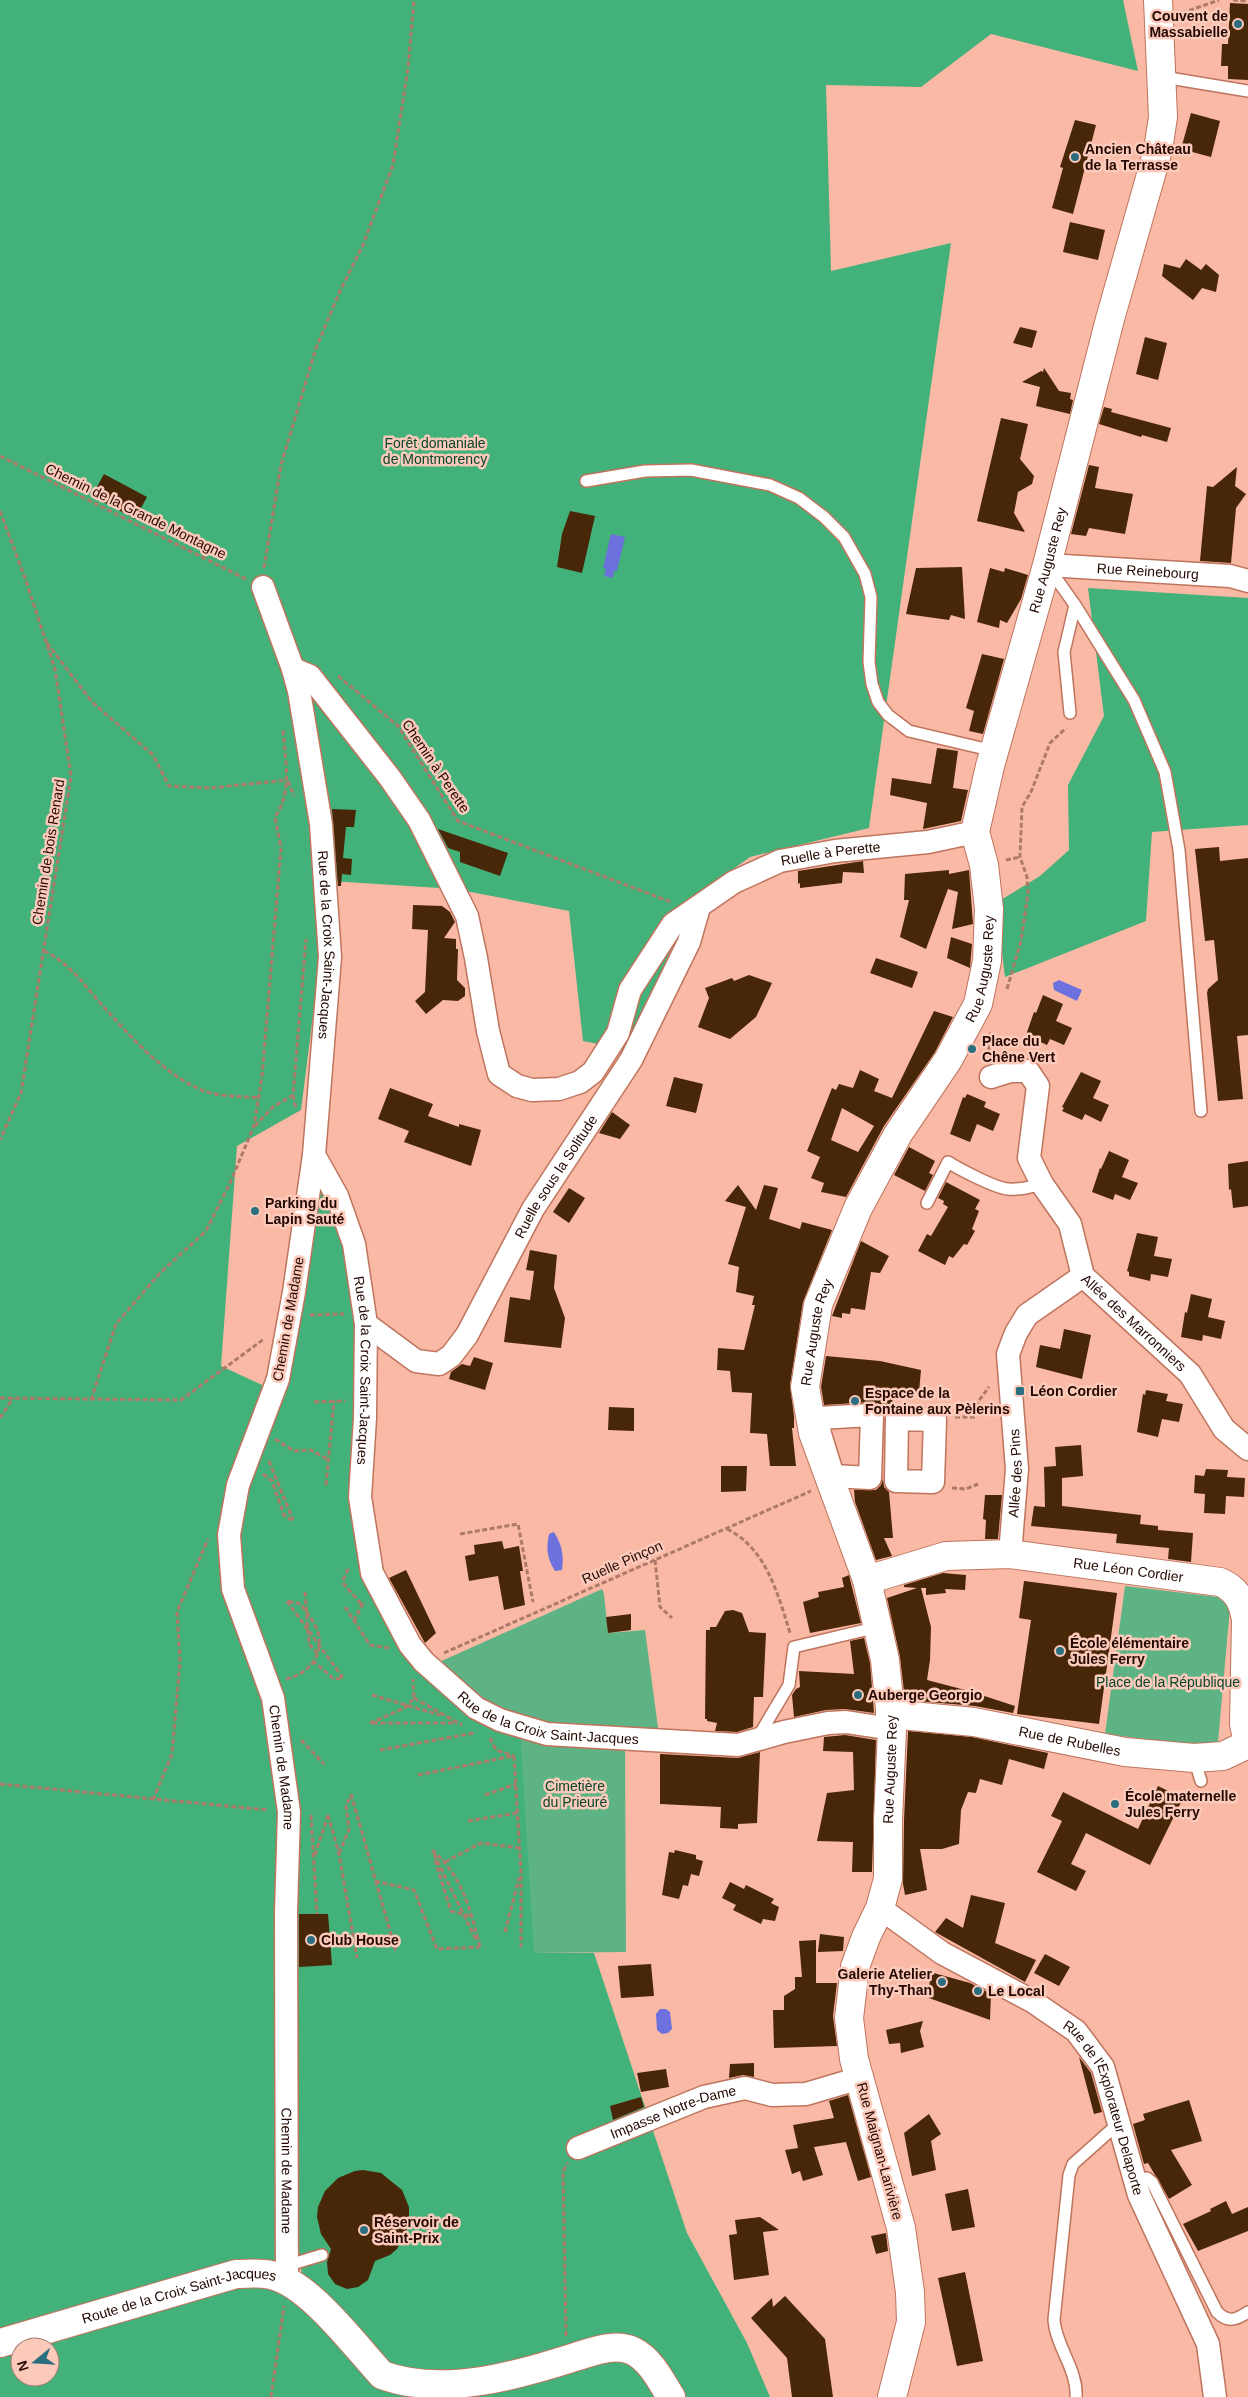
<svg xmlns="http://www.w3.org/2000/svg" width="1248" height="2397" viewBox="0 0 1248 2397" font-family="Helvetica,sans-serif">
<style>
.green{fill:#5eb385}
.forest{fill:#42b17a;fill-rule:evenodd}
.water{fill:#6c71de}
.building{fill:#482608;fill-rule:evenodd}
.lines{fill:none;stroke-linecap:round;stroke-linejoin:round}
.lane-casing{stroke:#bf745d;stroke-width:14}
.street-casing{stroke:#bf745d;stroke-width:25}
.secondary-casing{stroke:#bf745d;stroke-width:30}
.path{stroke:#ad7a6a;stroke-width:3;stroke-dasharray:5 2.5;stroke-linecap:butt}
.lane{stroke:#fff;stroke-width:11}
.street{stroke:#fff;stroke-width:22}
.secondary{stroke:#fff;stroke-width:28}
.poi-dot{fill:#2b6e7f;stroke:#fccaba;stroke-width:2}
.labels{text-anchor:middle;dominant-baseline:central;stroke-width:5;stroke-linejoin:round;paint-order:stroke}
.poi-label{font-size:14px;font-weight:bold;fill:#240802;stroke:#fccaba;text-anchor:start}
.park-label{font-size:14px;fill:#07462b;stroke:#fccaba}
.street-label{font-size:14px;fill:#240802;stroke:#fccaba}
</style>
<rect width="100%" height="100%" fill="#f9b9a4"/>
<path class="green" d="M372,1573L466,1706L625,1745L626,1952L534,1953Z
M1125,1586L1218,1597L1230,1608L1218,1742L1204,1746L1105,1734Z
M602,1589L604,1594L608,1633L645,1630L659,1735L558,1730L506,1718L437,1663Z"/>
<path class="forest" d="M0,0H1123L1138,71L991,34L921,87L826,85L831,271L951,243L869,828L750,857L693,898L628,1050L583,1041L569,911L455,889L330,881L301,1110L237,1146L221,1366L275,1391L314,1155L354,1244L372,1573L410,1645L520,1729L534,1953H594L687,2233L747,2343L770,2397H0ZM295,2220L302,2275L287,2281ZM20,2347H50V2377H20Z
M1088,588L1248,598V825L1152,832L1146,921L1005,977L996,903L1040,876L1069,850L1068,785L1104,716Z"/>
<path class="water" d="M611,534L625,537L617,571H614L613,578L604,576L606,569L603,568Z
M1059,980L1082,990L1077,1001L1054,990L1053,983Z
M554,1532C562,1545 564,1555 562,1570L555,1571C547,1558 546,1549 549,1534Z
M660,2009H666L670,2012L672,2029L668,2033L662,2034L657,2030L656,2014Z"/>
<path class="building" d="M1230,3L1248,4V80L1228,79V66H1221L1222,44H1228Z
M1191,113L1220,121L1211,157L1181,149Z
M1075,120L1096,125L1073,214L1052,208L1063,168L1060,167Z
M1070,222L1105,230L1098,260L1063,252Z
M1186,259L1201,270L1206,264L1219,275L1216,292L1202,288L1193,300L1162,276L1164,264L1180,268Z
M1020,327L1037,331L1032,348L1013,343Z
M1145,337L1167,343L1158,380L1136,374Z
M1044,368L1059,391L1071,393L1070,399L1073,400L1070,414L1036,406L1040,387L1022,382L1041,371L1043,372Z
M1104,407L1112,409L1111,412L1171,428L1167,442L1142,435L1141,437L1099,424Z
M1001,418L1028,424L1020,459L1034,476L1032,484L1018,492L1014,513L1025,532L977,521Z
M1089,465L1099,467L1095,488L1133,494L1125,534L1089,528L1086,536L1071,534Z
M1237,467L1235,486L1246,494L1236,508L1231,563L1200,561L1207,486L1213,487Z
M104,474L147,497L135,519L92,496Z
M570,511L595,516L582,573L557,567L562,534Z
M962,567L965,619L951,615L949,620L906,614L916,568Z
M990,568L1004,572L1005,568L1028,575L1021,599L1007,623L1000,620L999,628L977,622Z
M982,654L1004,659L983,734L969,731L974,711L966,708Z
M937,748L958,751L953,788L968,790L961,821L923,829L927,803L890,795L892,778L931,784Z
M332,809L356,810L354,827H346L343,858L352,859L351,875L342,874L341,886H338Z
M438,829L508,853L500,876L460,862V852L448,848Z
M1219,847L1220,861L1248,858V1035L1237,1036L1243,1099L1218,1101L1207,993L1208,989L1218,980L1214,940L1205,941L1195,849Z
M863,861L864,873L843,872L842,883L800,888V883L798,884V871Z
M949,870V874L969,870L973,924L952,929L958,892L948,889L926,949L900,937L909,900H904L905,874Z
M413,905L442,906L450,912L455,922L444,938L456,939V949H458L457,980L465,988V996L458,1001L443,1000L426,1014L415,1001L425,992L428,930L412,929Z
M951,937L972,944L970,968L947,958Z
M876,958L918,972L912,988L870,973Z
M749,975L772,983L756,1017L730,1039L698,1027L709,998L705,988L732,978L734,981Z
M1043,995L1063,1004L1056,1021L1072,1028L1064,1045L1050,1039L1047,1045L1026,1035L1034,1012L1036,1013Z
M934,1011L953,1017L935,1052L884,1126L846,1197L821,1192L824,1183L811,1178L820,1157L807,1151L832,1088L836,1090L839,1084L853,1088L860,1070L879,1079L874,1091L892,1098ZM842,1108L874,1126L858,1152L831,1140Z
M1081,1072L1101,1081L1093,1098L1109,1105L1101,1122L1085,1114L1082,1120L1062,1111L1064,1108L1062,1107Z
M674,1077L703,1084L696,1113L666,1106Z
M390,1088L433,1104L428,1116L459,1127V1124L481,1130L471,1166L404,1142L409,1131L378,1119Z
M967,1094L986,1102L984,1107L1000,1114L993,1131L977,1124L970,1142L950,1134L963,1097L965,1098Z
M612,1112L630,1125L620,1139L599,1133Z
M909,1147L935,1161L929,1173L933,1175L925,1191L894,1175Z
M1109,1151L1129,1160L1122,1177L1138,1183L1130,1200L1115,1194L1113,1200L1092,1192L1100,1168L1101,1169Z
M1248,1161V1206L1233,1208L1231,1189L1229,1190L1228,1164Z
M946,1182L980,1200L975,1209L979,1211L972,1229L975,1231L967,1245L964,1244L953,1258L949,1256L945,1265L918,1251L927,1234L931,1236L948,1207L943,1204L944,1201L938,1198Z
M738,1185L756,1210L764,1185L778,1188L769,1219L800,1229L802,1222L832,1230L803,1302L790,1385L794,1416V1428H792L796,1466H770L767,1434L750,1433L752,1393L732,1392L730,1371L717,1370L718,1348L744,1350L755,1305H752L754,1296L736,1292L739,1267L728,1264L746,1207L725,1201Z
M569,1188L585,1198L569,1223L553,1212Z
M1137,1233L1158,1237L1154,1256L1172,1259L1168,1277L1151,1274L1150,1281L1129,1276V1272L1127,1271Z
M861,1241L889,1256L880,1273L871,1272L865,1310L851,1308L850,1314L842,1313V1318L832,1316Z
M530,1250L557,1255L554,1288L565,1318L561,1348L504,1342L510,1297L530,1300L534,1271L526,1270Z
M1191,1294L1212,1299L1208,1317L1225,1321L1221,1339L1203,1335L1202,1341L1181,1337L1185,1312L1187,1313Z
M1064,1329L1091,1335L1082,1379L1036,1367L1040,1345L1060,1349Z
M826,1356L880,1361L921,1370L919,1392L909,1391V1398L893,1397L892,1407L885,1415L879,1404L872,1402L824,1405L821,1387Z
M474,1357L493,1363L485,1390L449,1379L451,1372L462,1364L470,1366Z
M1146,1390L1168,1394L1166,1401L1183,1404L1179,1422L1162,1419L1158,1437L1137,1432L1143,1394L1145,1395Z
M609,1407L634,1408V1431L608,1430Z
M1081,1445L1083,1476L1062,1478V1506L1141,1515L1140,1524L1158,1526V1530L1193,1533L1191,1562L1168,1559L1169,1548L1116,1543L1117,1534L1031,1526L1034,1506L1045,1507L1044,1467L1056,1466L1055,1447Z
M721,1466H747L746,1491L721,1492Z
M1206,1469L1228,1470L1227,1477L1245,1478L1244,1497L1226,1496L1225,1514L1204,1513L1205,1494L1194,1493L1195,1475L1204,1476Z
M883,1479L884,1487L889,1492L893,1538H884L892,1556L876,1560L855,1502L854,1490H876L881,1485Z
M985,1495H1002L998,1539H985L986,1520L983,1519Z
M502,1541L504,1549L519,1546L523,1571H520L525,1605L504,1610L498,1576L469,1581L465,1556L475,1554L474,1545Z
M406,1570L436,1633L425,1643L389,1578Z
M943,1573L966,1575L965,1590L945,1589L946,1593L926,1595V1588H921L931,1627L930,1660L927,1680L969,1691L1015,1706L1013,1713L975,1706L905,1700L900,1657L887,1598L917,1588L904,1587V1585Z
M849,1575L861,1623L810,1633L803,1602L819,1597L818,1592L844,1587L842,1578Z
M1024,1581L1117,1593L1099,1724L1017,1714L1031,1620L1019,1618Z
M733,1610L742,1613L749,1632L766,1633L763,1697H754L753,1727L737,1732L715,1731L717,1723L707,1721V1719H705L706,1630H710V1627H716L725,1611Z
M631,1614V1630L608,1633L606,1617Z
M864,1638L870,1663L874,1713L845,1709L826,1710L794,1717L792,1695L796,1689L800,1687L799,1671L854,1674L850,1641Z
M908,1731L972,1737L1048,1753L1044,1769L1009,1759L1002,1785L980,1779L976,1793L968,1792L961,1810L959,1844L942,1849H920L927,1890L905,1895L903,1884L904,1820Z
M845,1735L876,1740L872,1872H852L853,1842L817,1841L827,1793L854,1790L853,1752L823,1751L824,1737Z
M760,1752L757,1823L738,1824V1829L720,1828L721,1807L660,1804V1754L738,1758Z
M1158,1786L1183,1798L1150,1865L1086,1833L1071,1864L1086,1871L1076,1891L1037,1872L1062,1821L1051,1816L1063,1792L1138,1829Z
M675,1850L696,1855V1859L703,1861L699,1876L691,1874L688,1886L683,1885L679,1899L662,1895L669,1852L674,1853Z
M730,1882L744,1889L746,1885L774,1899L771,1903L779,1907L775,1921L763,1919L761,1924L733,1910L736,1905L722,1898Z
M971,1895L1005,1903L995,1943L1036,1960L1025,1982L935,1932L946,1918L963,1928Z
M299,1914H328L332,1965L299,1967Z
M820,1934L844,1937L843,1951L818,1952Z
M816,1940V1983H837L833,2016L837,2046L774,2048L773,2010H784V1996L795,1989V1977H802L799,1941Z
M1045,1954L1070,1967L1059,1986L1034,1973Z
M651,1964L654,1996L621,1998L618,1966Z
M930,1972L970,1983L991,1994L990,2020L929,1998Z
M923,2021L920,2031L924,2047L901,2053L900,2043L889,2044L886,2030Z
M1079,2057L1091,2073L1102,2112L1094,2114Z
M754,2063V2077L743,2075L729,2078L730,2064Z
M666,2069L669,2087L641,2092L637,2073Z
M848,2095L871,2177L858,2181L846,2142L814,2147L823,2175L803,2181L800,2171L792,2174L785,2150L798,2148L793,2125L834,2118L829,2101Z
M641,2097L644,2107L613,2120L610,2106Z
M1189,2100L1202,2141L1171,2150L1192,2185L1169,2199L1148,2163L1144,2164L1133,2124L1145,2120L1143,2114Z
M929,2114L941,2134L931,2141L936,2170L912,2176L904,2133Z
M363,2170L381,2173L402,2190L409,2207V2225L397,2249L390,2255L375,2261L368,2280L358,2287L347,2289L335,2284L328,2274L327,2262L331,2249L321,2234L317,2217L318,2207L325,2191L338,2178L355,2171Z
M968,2189L975,2227L952,2231L945,2194Z
M1226,2201L1232,2214L1248,2207V2231L1198,2251L1183,2224L1211,2211L1210,2209Z
M760,2217L779,2230L763,2232L769,2275L734,2280L729,2235L737,2234L735,2220Z
M886,2233L888,2251L876,2254L871,2236Z
M965,2272L983,2361L957,2366L938,2278Z
M785,2296L825,2339L833,2397H792L787,2358L751,2318L772,2298L773,2307Z"/>
<g class="lines">
<defs>
<path id="lane" d="M1163,77L1248,91
M586,481L645,471L691,470L770,485L799,498L824,517L844,537L865,574L871,597L869,662L872,684L878,702L888,715L909,731L994,751
M1048,567L1075,605L1134,700L1165,772L1179,850L1201,1111
M1070,713L1064,652L1075,605
M927,1203L948,1162C959,1169 995,1188 1008,1189C1020,1190 1031,1187 1042,1184
M758,1737L789,1685L794,1647L878,1627
M1194,1758L1201,1781
M1135,2179L1147,2178L1152,2182L1217,2312C1228,2323 1236,2320 1248,2312
M289,2265L322,2255
M1076,2397C1078,2370 1056,2347 1054,2320L1069,2175L1073,2164L1119,2123"/>
<g id="street">
<path id="s1" d="M1047,565L1230,576L1248,581"/>
<path id="s2" d="M263,587L293,669L299,691L321,824L330,957L314,1155L294,1292L278,1379L238,1485L229,1535L233,1589L273,1698L289,1812L286,1913L287,2281"/>
<path id="s3" d="M293,669L310,676L390,778L419,820L467,916L476,958L488,1031L499,1074L517,1086L532,1090L559,1089L580,1082L593,1072L618,1033L630,990L673,924L734,882L780,861L835,851L928,842L975,832"/>
<path id="s4" d="M991,1077L1010,1071H1028L1038,1086L1029,1158L1042,1184L1070,1224L1083,1276L1190,1374L1224,1429L1248,1449"/>
<path id="s5" d="M314,1155L337,1196L354,1244L366,1324L365,1418L360,1497L372,1573L410,1645L424,1662L476,1708L500,1720L547,1734L738,1745L784,1732L828,1723L846,1722L892,1729"/>
<path id="s6" d="M366,1324L416,1361L439,1364L451,1356L467,1335L533,1209L631,1060L689,942L699,907"/>
<path d="M872,1415L870,1478L833,1476L820,1434L818,1418Z"/>
<path d="M897,1419L935,1420L933,1482L896,1481Z"/>
<path id="s7" d="M1010,1554L1017,1469L1008,1354L1016,1333L1027,1315L1083,1276"/>
<path id="s8" d="M880,1908L942,1953L1032,2001L1076,2031L1103,2067L1139,2195L1208,2344L1215,2397"/>
<path id="s9" d="M578,2148L704,2097L745,2088L772,2095L806,2094L860,2078"/>
</g>
<g id="secondary">
<path id="s10" d="M867,1580L946,1556L1010,1554L1220,1582C1237,1589 1243,1602 1246,1620L1244,1724L1248,1743"/>
<path id="s11" d="M890,1714L974,1722L1125,1752L1194,1758L1223,1756L1248,1744"/>
<path id="s12" d="M0,2343L236,2274C247,2274 259,2272 271,2275C309,2283 355,2346 382,2375C442,2397 517,2376 578,2356C595,2351 615,2343 633,2351C651,2360 661,2381 671,2397"/>
<path id="s13" d="M892,2397L911,2322L910,2292L901,2228L854,2059L849,2018L855,1967L866,1937L880,1908L888,1879V1820L892,1729L885,1660L867,1580L813,1433L805,1387L818,1305L858,1208L898,1134L948,1060L978,1004L987,961L989,909L984,865L975,832L990,766L1047,565L1110,319L1158,150L1163,117L1158,0"/>
</g>
</defs>
<use href="#lane" class="lane-casing"/>
<use href="#street" class="street-casing"/>
<use href="#secondary" class="secondary-casing"/>
<path class="path" d="M1233,0L1248,1
M1182,13L1219,0
M0,456L246,579
M0,511L25,578L55,669L71,776L21,1093L0,1140
M264,568L281,465L316,348L340,291L363,245L393,165L408,68L414,0
M47,643L92,702L153,755L169,786L211,788L287,780
M338,676L398,726L458,821L671,902
M288,781L294,796
M1006,860L1020,857
M44,951C70,963 84,985 102,1005C130,1036 164,1075 204,1091C220,1097 243,1096 260,1098
M1007,989L1021,941L1028,893L1027,877L1020,857L1022,807L1031,792L1050,743L1066,728
M986,1057L993,1037L989,1033
M293,1095L296,1109
M255,1126L273,1107L293,1095L306,939
M310,1315L344,1314
M0,1398L181,1400L264,1339
M91,1400L116,1324L160,1273L206,1231L230,1183L254,1126L262,1076L281,848L275,817C293,791 285,760 283,730
M314,1402L345,1401
M955,1417H975L978,1402L989,1387
M0,1418L13,1398
M275,1439L294,1451L311,1450L329,1460
M269,1461L293,1520
M263,1474L272,1481L284,1515L293,1521
M326,1485L334,1401
M952,1488L966,1489L978,1484
M727,1529C766,1548 778,1594 790,1633
M460,1534L518,1524L533,1602
M655,1560L660,1607L672,1618
M343,1580L349,1567
M343,1583L362,1605
M305,1592L309,1644L317,1653
M287,1601L343,1678L334,1679L314,1662
M345,1607L370,1645L389,1648
M354,1621L362,1605L365,1603
M444,1653L811,1491
M286,1679C307,1674 322,1659 319,1636C317,1625 307,1613 301,1604L287,1601
M372,1695L440,1715
M414,1698L462,1725
M370,1723L405,1708L414,1698L413,1679
M373,1723H457
M490,1738L496,1750L514,1756
M301,1740L324,1764
M380,1750L474,1733
M514,1756L521,1872V1947
M418,1775L513,1756
M0,1784L268,1810
M351,1794L396,1952
M485,1795L516,1784
M153,1800L172,1754L180,1662L177,1612L208,1539
M311,1815L317,1914
M328,1815L339,1854L357,1958
M468,1821L517,1813
M432,1850C463,1877 470,1909 480,1947
M339,1853L349,1830L346,1806L351,1795
M434,1854L476,1940
M315,1855L328,1815
M435,1860L451,1911L471,1916
M445,1862L481,1843L520,1848
M375,1881L414,1890L437,1949L480,1947
M505,1932L519,1878
M566,2336L563,2171L568,2163
M271,2397L284,2306"/>
<use href="#lane" class="lane"/>
<use href="#street" class="street"/>
<use href="#secondary" class="secondary"/>
</g>
<g class="poi-dot">
<circle cx="1238" cy="24" r="5"/>
<circle cx="1075" cy="157" r="5"/>
<circle cx="972" cy="1049" r="5"/>
<circle cx="255" cy="1211" r="5"/>
<rect x="1015" y="1386" width="10" height="10" rx="2.5"/>
<circle cx="855" cy="1401" r="5"/>
<circle cx="1060" cy="1651" r="5"/>
<circle cx="858" cy="1695" r="5"/>
<circle cx="1115" cy="1804" r="5"/>
<circle cx="311" cy="1940" r="5"/>
<circle cx="942" cy="1982" r="5"/>
<circle cx="978" cy="1991" r="5"/>
<circle cx="364" cy="2230" r="5"/>
</g>
<g class="labels">
<g class="poi-label">
<text x="1228" y="16" text-anchor="end">Couvent de<tspan x="1228" dy="16">Massabielle</tspan></text>
<text x="1085" y="149">Ancien Château<tspan x="1085" dy="16">de la Terrasse</tspan></text>
<text x="982" y="1041">Place du<tspan x="982" dy="16">Chêne Vert</tspan></text>
<text x="265" y="1203">Parking du<tspan x="265" dy="16">Lapin Sauté</tspan></text>
<text x="1030" y="1391">Léon Cordier</text>
<text x="865" y="1393">Espace de la<tspan x="865" dy="16">Fontaine aux Pèlerins</tspan></text>
<text x="1070" y="1643">École élémentaire<tspan x="1070" dy="16">Jules Ferry</tspan></text>
<text x="868" y="1695">Auberge Georgio</text>
<text x="1125" y="1796">École maternelle<tspan x="1125" dy="16">Jules Ferry</tspan></text>
<text x="321" y="1940">Club House</text>
<text x="932" y="1974" text-anchor="end">Galerie Atelier<tspan x="932" dy="16">Thy-Than</tspan></text>
<text x="988" y="1991">Le Local</text>
<text x="374" y="2222">Réservoir de<tspan x="374" dy="16">Saint-Prix</tspan></text>
</g>
<g class="park-label">
<text x="435" y="443">Forêt domaniale<tspan x="435" dy="16">de Montmorency</tspan></text>
<text x="1168" y="1682">Place de la République</text>
<text x="575" y="1786">Cimetière<tspan x="575" dy="16">du Prieuré</tspan></text>
</g>
<g class="street-label">
<text transform="translate(136 511) rotate(26)">Chemin de la Grande Montagne</text>
<text stroke="none"><textPath href="#s13" startOffset="1920">Rue Auguste Rey</textPath></text>
<text stroke="none"><textPath href="#s1" startOffset="101">Rue Reinebourg</textPath></text>
<text transform="translate(436 766) rotate(56)">Chemin à Perette</text>
<text transform="translate(48 852) rotate(-81)">Chemin de bois Renard</text>
<text stroke="none"><textPath href="#s3" startOffset="916">Ruelle à Perette</textPath></text>
<text stroke="none"><textPath href="#s2" startOffset="366">Rue de la Croix Saint-Jacques</textPath></text>
<text stroke="none"><textPath href="#s13" startOffset="1499">Rue Auguste Rey</textPath></text>
<text stroke="none"><textPath href="#s6" startOffset="308">Ruelle sous la Solitude</textPath></text>
<text transform="translate(288 1319) rotate(-80)">Chemin de Madame</text>
<text stroke="none"><textPath href="#s4" startOffset="329">Allée des Marronniers</textPath></text>
<text stroke="none"><textPath href="#s13" startOffset="1095">Rue Auguste Rey</textPath></text>
<text stroke="none"><textPath href="#s5" startOffset="225">Rue de la Croix Saint-Jacques</textPath></text>
<text stroke="none"><textPath href="#s7" startOffset="81">Allée des Pins</textPath></text>
<text transform="translate(622 1562) rotate(-24)">Ruelle Pinçon</text>
<text stroke="none"><textPath href="#s10" startOffset="266">Rue Léon Cordier</textPath></text>
<text stroke="none"><textPath href="#s5" startOffset="675">Rue de la Croix Saint-Jacques</textPath></text>
<text stroke="none"><textPath href="#s11" startOffset="182">Rue de Rubelles</textPath></text>
<text stroke="none"><textPath href="#s2" startOffset="1208">Chemin de Madame</textPath></text>
<text stroke="none"><textPath href="#s13" startOffset="644">Rue Auguste Rey</textPath></text>
<text stroke="none"><textPath href="#s8" startOffset="314">Rue de l'Explorateur Delaporte</textPath></text>
<text stroke="none"><textPath href="#s9" startOffset="102">Impasse Notre-Dame</textPath></text>
<text transform="translate(880 2151) rotate(75)">Rue Maignan-Larivière</text>
<text stroke="none"><textPath href="#s2" startOffset="1612">Chemin de Madame</textPath></text>
<text stroke="none"><textPath href="#s12" startOffset="186">Route de la Croix Saint-Jacques</textPath></text>
</g>
</g>
<g transform="translate(35 2362) rotate(252)"><circle r="24" fill="#fccaba" stroke="#a67c70"/>
<path d="M0-4L9 19L0 12L-9 19Z" fill="#2b6e7f"/>
<text y="-8" font-size="14" font-weight="bold" text-anchor="middle" fill="#240802">N</text>
</g>
</svg>
